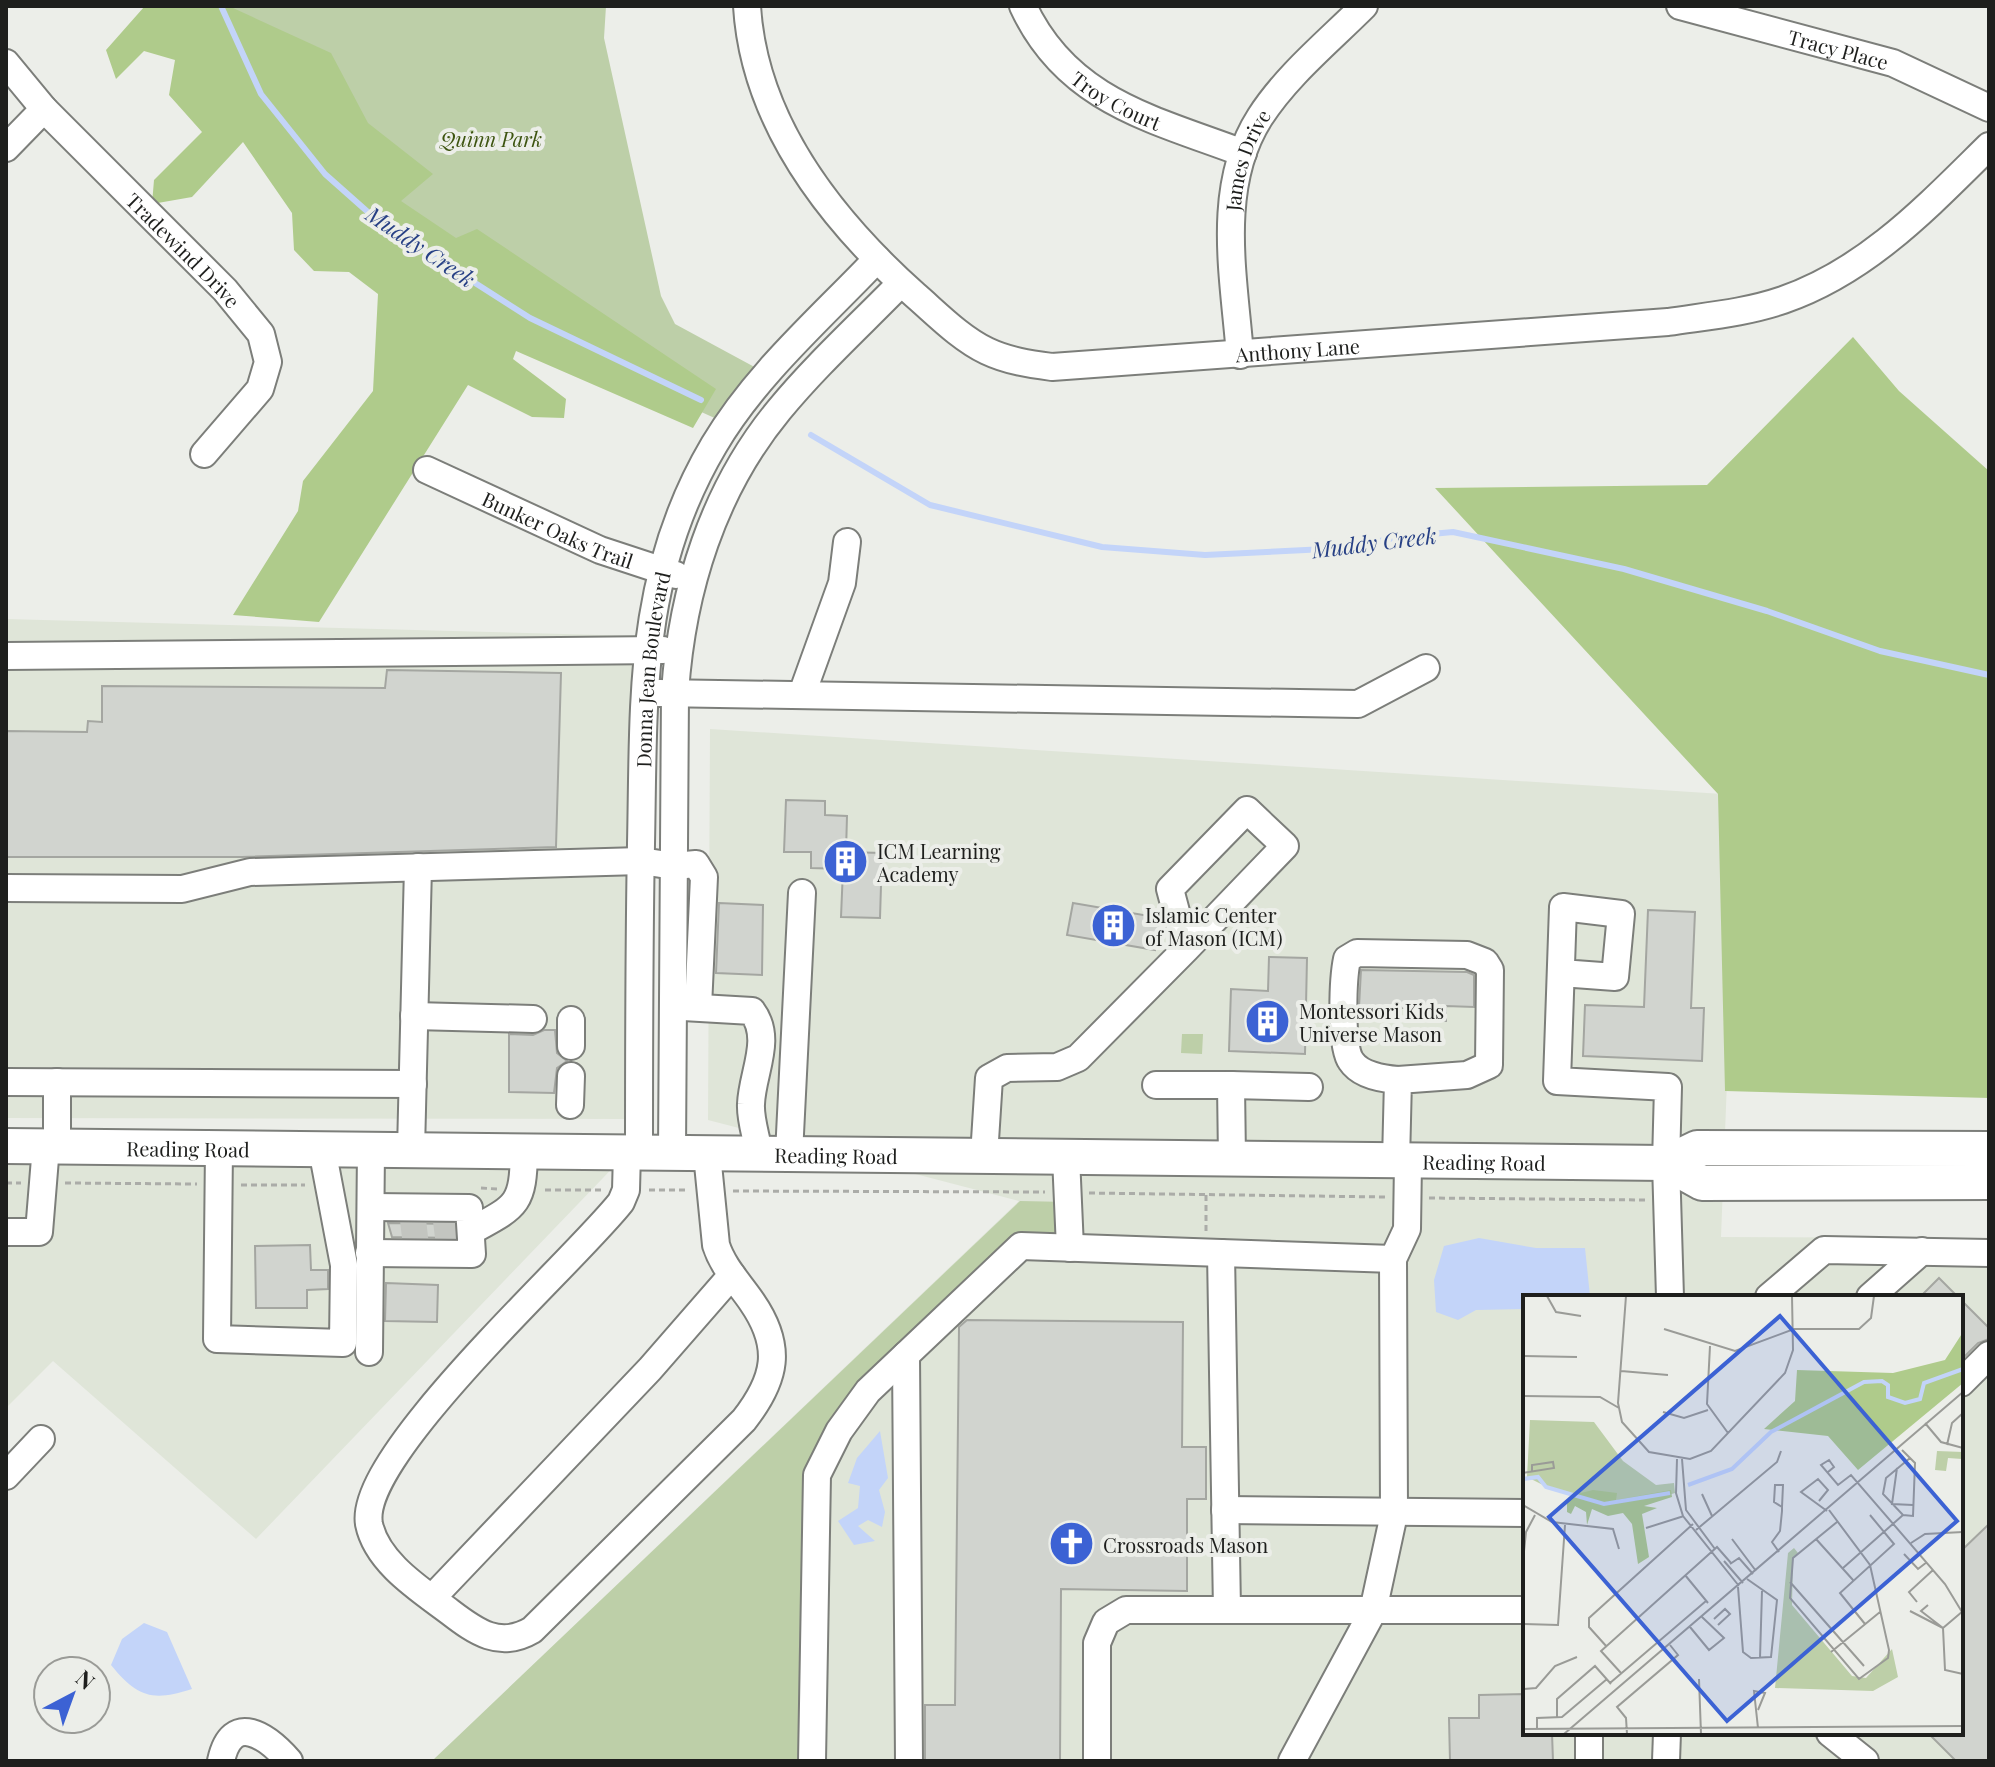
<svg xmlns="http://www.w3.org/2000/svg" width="1995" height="1767" viewBox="0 0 1995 1767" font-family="'Playfair Display',serif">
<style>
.built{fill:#dfe5d8;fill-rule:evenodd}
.green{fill:#bdcfa8}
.forest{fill:#afcb8b}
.water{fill:#c3d4f9}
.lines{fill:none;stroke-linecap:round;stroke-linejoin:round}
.stream{stroke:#c3d4f9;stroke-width:6}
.building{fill:#d1d4cf;stroke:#a4a6a1;stroke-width:2}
.minor-tunnel{stroke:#c3c5c0;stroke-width:26;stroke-dasharray:26 13;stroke-linecap:butt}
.minor-casing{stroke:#7c7e7a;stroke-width:30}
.major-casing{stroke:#7c7e7a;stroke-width:38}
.path{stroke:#abaca8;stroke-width:3;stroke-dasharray:6 4;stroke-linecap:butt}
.minor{stroke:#fff;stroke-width:26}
.major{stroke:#fff;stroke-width:34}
.labels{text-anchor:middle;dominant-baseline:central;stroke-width:8;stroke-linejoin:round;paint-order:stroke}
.street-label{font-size:20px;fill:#1e1f1d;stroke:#eceee9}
.park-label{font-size:20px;font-style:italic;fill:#3d5410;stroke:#eceee9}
.poi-label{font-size:20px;fill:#1e1f1d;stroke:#eceee9;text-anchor:start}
.water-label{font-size:22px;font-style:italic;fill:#274085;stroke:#eceee9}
.inset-river{fill:none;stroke:#c3d4f9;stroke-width:4}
.inset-road{fill:none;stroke:#9a9b97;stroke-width:2}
.view{fill:#3c62d4;fill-opacity:0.15;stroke:#3c62d4;stroke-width:4}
.inset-edge{fill:none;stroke:#1e1f1d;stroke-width:4}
</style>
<rect width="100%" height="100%" fill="#eceee9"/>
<path class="built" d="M6,619L638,636L625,1119L6,1118Z
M710,729L1738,795L1721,1237L1989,1238V1761H432L1019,1201L708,1120ZM1525,1297H1961V1733H1525Z
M6,1146L627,1153L256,1539L53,1361L6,1408Z"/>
<path class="green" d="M220,6H606L604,38L661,296L675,324L760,370L719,420L500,321L257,66Z
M1182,1034H1203L1202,1054L1181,1053Z
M1020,1201L1068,1202L1070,1248L1021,1247L868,1391L817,1475L812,1761H432Z"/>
<path class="forest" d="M144,7L233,8L331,53L368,123L433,174L401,201L456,238L477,229L716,389L693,428L516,351L513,359L566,399L564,418L532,417L468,385L319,622L233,615L298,511L303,481L373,391L378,294L349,272L314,271L294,250L292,213L243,142L192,197L152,204L154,180L202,132L169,95L175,60L144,51L116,79L106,50Z
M1853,337L1899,391L1989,471V1098L1725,1091L1718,794L1435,488L1707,485Z"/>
<path class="water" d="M1479,1238L1536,1248H1585L1590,1296L1525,1297V1309L1476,1310L1458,1320L1436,1312L1434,1280L1444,1246Z
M880,1431L888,1478L879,1490L885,1512L882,1527L868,1520L858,1526L875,1541L854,1545L838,1521L858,1508L860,1486L848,1483L857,1458Z
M144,1623L167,1632L192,1689C152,1702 137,1697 111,1665L122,1639Z"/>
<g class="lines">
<path class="stream" d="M221,6L261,94L325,174L378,221L530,318L701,400
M811,435L930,505L1102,547L1205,555L1346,548L1399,537L1453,532L1624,569L1767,611L1880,651L1989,675"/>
</g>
<path class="building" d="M387,670L561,673L556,847L242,857H6V731L87,732L88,721L102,722V686L385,688Z
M786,800L825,801V815L847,816L846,852L882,853L880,918L841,917L843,869L811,868V852H784Z
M719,903L763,905L762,975L716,973Z
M1073,903L1161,918L1155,950L1067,935Z
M1648,910L1695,912L1691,1008H1704L1702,1061L1583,1056L1585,1005L1644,1007Z
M1269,957L1307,958L1305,1054L1229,1051L1231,989L1268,991Z
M1361,970L1467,972L1474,975V1007L1446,1006V1021L1409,1020V1008L1359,1007Z
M544,1030H555L557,1053L567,1061L557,1068L554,1093L509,1092V1034L533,1035Z
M388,1223L454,1224L455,1238L392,1237Z
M310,1245L311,1270H328V1289L307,1290V1308H256L255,1246Z
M1939,1278L1958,1297H1920Z
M386,1283L438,1285L437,1322L385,1321Z
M1961,1300L1989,1328V1339L1978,1343L1961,1360Z
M967,1320L1183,1322L1182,1447H1206V1499H1187V1591L1061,1589L1060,1761H925V1705H955L959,1327Z
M1989,1524V1761H1956L1928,1733H1961V1551Z
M1525,1694V1733H1552L1553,1761H1450L1449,1718H1479V1695Z"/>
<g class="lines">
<path class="minor-tunnel" d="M413,1220L416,1246
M446,1221L449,1245"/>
<defs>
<g id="minor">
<path id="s1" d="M747,6C754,122 831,220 915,295C937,314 960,338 987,351C1008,361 1030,364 1052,367L1668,322C1707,316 1745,313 1783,300C1867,271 1927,207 1989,146"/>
<path id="s2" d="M1023,6C1067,101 1153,119 1243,153"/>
<path id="s3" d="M1680,6L1893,63L1989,108"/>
<path id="s4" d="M6,63L44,109L225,290L261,334L268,362L260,389L204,454"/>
<path d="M6,148L44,109"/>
<path id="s5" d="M1240,355C1234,277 1215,187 1260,117C1287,75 1329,41 1364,6"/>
<path id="s6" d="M427,470L600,550L676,575"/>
<path d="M6,656L663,650"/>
<path d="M659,693L1358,704L1426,668"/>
<path d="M802,694L842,583L847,542"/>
<path d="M6,888L182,889L250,872L641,861L674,866L696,864L704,877L698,1007"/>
<path d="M1561,973L1615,977L1621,914L1563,907L1557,1081L1668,1087L1666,1163L1670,1297"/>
<path d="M683,1007L752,1011C773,1039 752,1073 751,1104C750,1120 757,1138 759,1154"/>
<path d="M414,1016L533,1019"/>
<path d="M571,1046V1020"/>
<path d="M6,1082L413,1084"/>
<path d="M57,1082V1146"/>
<path d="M1156,1085H1231L1232,1159"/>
<path d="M1231,1085L1309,1087"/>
<path d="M570,1105L571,1076"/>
<path d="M219,1148L217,1339L343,1343L344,1265L322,1149"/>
<path d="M411,1150L418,867"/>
<path d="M627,1153L626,1190L621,1202C575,1261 357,1455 369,1524C377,1563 421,1590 450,1612C476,1632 500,1649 532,1630L744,1420C776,1379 783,1347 752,1302C739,1283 723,1267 716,1245L707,1154"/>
<path id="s7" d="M639,1153C639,1050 639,947 641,844C644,699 637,575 714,445C756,374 821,318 877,259"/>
<path d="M672,1153L675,692C682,590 713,490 779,410C816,365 860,325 901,283"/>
<path d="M789,1154L802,893"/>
<path d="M984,1156L989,1078L1007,1068L1057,1067L1078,1058L1186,949L1285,846L1247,810L1170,889L1186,949"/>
<path d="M1066,1157L1070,1248"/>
<path d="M1396,1161L1398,1080C1383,1079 1360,1075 1351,1061C1340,1046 1343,978 1347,959L1357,953L1467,955L1485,962L1490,970L1489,1065L1467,1075L1398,1080"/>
<path d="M471,1231C517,1206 523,1205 524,1152"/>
<path d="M6,1232H39L46,1146"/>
<path d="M369,1253L472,1254L469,1208L372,1207"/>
<path d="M1221,1253L1227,1610"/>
<path d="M1769,1297L1824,1250L1989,1253"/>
<path d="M1870,1297L1922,1251"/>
<path d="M369,1352L371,1150"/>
<path d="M906,1355L909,1761"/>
<path d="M1961,1383L1989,1355"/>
<path d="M6,1476L41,1439"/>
<path d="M1225,1510L1525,1513"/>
<path d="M432,1598L650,1369L732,1275"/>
<path d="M1589,1733V1761"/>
<path d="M1830,1733L1865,1761"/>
<path d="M221,1761C232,1710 268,1737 289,1761"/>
<path d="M812,1761L817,1475L839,1431L868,1391L1021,1246L1393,1259"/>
<path d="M1097,1761V1643L1106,1622L1126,1610H1525"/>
<path d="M1292,1761L1373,1611L1394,1514L1393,1259L1407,1229L1408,1162"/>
<path d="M1666,1761L1667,1733"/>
</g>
<g id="major">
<path id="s8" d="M6,1146L1666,1163L1697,1148L1989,1149"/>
<path d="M1666,1163L1702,1183L1989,1182"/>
</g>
</defs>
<use href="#minor" class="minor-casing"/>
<use href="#major" class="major-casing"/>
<path class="path" d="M6,1183H21
M65,1183L197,1184
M241,1185H305
M481,1188L497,1189
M545,1190H601
M649,1190H689
M733,1191L1045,1192
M1089,1193L1385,1197
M1429,1198L1645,1200
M1206,1231V1195"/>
<use href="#minor" class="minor"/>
<use href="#major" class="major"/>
</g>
<defs>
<symbol id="building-disc" viewBox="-11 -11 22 22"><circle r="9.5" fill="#3c62d4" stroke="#eceee9"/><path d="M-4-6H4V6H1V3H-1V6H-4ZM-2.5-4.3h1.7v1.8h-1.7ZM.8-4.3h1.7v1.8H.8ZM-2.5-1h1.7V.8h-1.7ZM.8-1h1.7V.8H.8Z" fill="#fff"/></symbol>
<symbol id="church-disc" viewBox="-11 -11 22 22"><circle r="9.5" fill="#3c62d4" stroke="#eceee9"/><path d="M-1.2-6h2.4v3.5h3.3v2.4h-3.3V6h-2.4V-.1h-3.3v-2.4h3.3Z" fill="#fff"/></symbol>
</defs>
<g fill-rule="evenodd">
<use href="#building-disc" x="820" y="836" width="51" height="51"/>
<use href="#building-disc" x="1088" y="900" width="51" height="51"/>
<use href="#building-disc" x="1242" y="996" width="51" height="51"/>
<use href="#church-disc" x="1046" y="1518" width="51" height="51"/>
</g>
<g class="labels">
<g class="street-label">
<text stroke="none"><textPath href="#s3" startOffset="164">Tracy Place</textPath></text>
<text stroke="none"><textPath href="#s2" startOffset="136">Troy Court</textPath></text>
<text stroke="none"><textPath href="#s5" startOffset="198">James Drive</textPath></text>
<text stroke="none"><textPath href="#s4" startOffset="258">Tradewind Drive</textPath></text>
<text stroke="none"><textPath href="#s1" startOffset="748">Anthony Lane</textPath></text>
<text stroke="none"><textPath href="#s6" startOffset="144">Bunker Oaks Trail</textPath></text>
<text stroke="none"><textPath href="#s7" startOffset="484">Donna Jean Boulevard</textPath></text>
<text stroke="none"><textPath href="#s8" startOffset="182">Reading Road</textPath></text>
<text stroke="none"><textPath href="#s8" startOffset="830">Reading Road</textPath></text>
<text stroke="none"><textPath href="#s8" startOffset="1478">Reading Road</textPath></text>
</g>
<g class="park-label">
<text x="491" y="138">Quinn Park</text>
</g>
<g class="poi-label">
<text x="877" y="850">ICM Learning<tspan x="877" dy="23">Academy</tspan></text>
<text x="1145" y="914">Islamic Center<tspan x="1145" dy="23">of Mason (ICM)</tspan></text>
<text x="1299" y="1010">Montessori Kids<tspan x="1299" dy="23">Universe Mason</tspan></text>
<text x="1103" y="1544">Crossroads Mason</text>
</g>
<g class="water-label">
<text transform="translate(421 246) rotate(34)">Muddy Creek</text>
<text transform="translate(1374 542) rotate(-7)">Muddy Creek</text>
</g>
</g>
<g transform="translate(1523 1295)">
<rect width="440" height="440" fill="#eceee9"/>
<path d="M7,125L71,127L100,166L133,190L151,188L152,198L116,209L63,204L18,189L4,182ZM414,156L440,157V177L439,164L425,163L423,176L412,175ZM271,253L275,258L270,264L269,310L329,381L343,383L369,354L375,382L350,396L252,393L265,258Z" fill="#bdcfa8"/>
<path d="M440,37V88L335,175L305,141L241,134L272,106L274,75L370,78L422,65ZM70,195L94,198L93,205L148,195L149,202L121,211L134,213L119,219L126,262L115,269L109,229L100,218L85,221L69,214L64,230L63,217L52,211L48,219L44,217V208L54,199Z" fill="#afcb8b"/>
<path class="inset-river" d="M0,184L15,182L23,192L81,209L147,198M165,190L209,174L248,137L341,87L359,86L365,90V102L382,108L397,104L401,88L440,74"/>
<path class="inset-road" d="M24,1L33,17L58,21M103,1L95,108L99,127L126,157L167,164L188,156L262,78L270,55L269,1M196,1H221M141,34L212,56L271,34H336L348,23L351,1M187,51L184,109L205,138M0,61L54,62M98,76L145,80M0,101L77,102L96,113M140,117L161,123L185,115M402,128L418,147L440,153M424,150L429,128L440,118M379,155L392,168L390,221L380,220L360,199L363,183L387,163M154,164L153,198L160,221L216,291M159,164L163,215L192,254M374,173L369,209L390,210M305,177L311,172L306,165L298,170L315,190L328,180L422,289L439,317M0,178L31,173L30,167L9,170V176M179,199L189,221M296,206L305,195L295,184L278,197L304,216M0,210L29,227L90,234L96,254M306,215L347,270L366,355L365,363L336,384L267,303L270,263L314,227M123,233L161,221M173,235L254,167L258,156M209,244L233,276M293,244L330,285M388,248L402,239L440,237M256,257L249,247L257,236L259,216V212L260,190H252L251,207L259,212M381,259L395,274L404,267M0,266L3,237L12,220M201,266L220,288M207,269L216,263L230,279M320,273L380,220M162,280L185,308M267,287L341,371M215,292L220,357L228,363L248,362L254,305L224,284M394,307L386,297L410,275M405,310L398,316L420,333M387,316L420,333M191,324L202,314L207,319L195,330M0,329L35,330L42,230M342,329L317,298L371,249L347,220M167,332L186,355L201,343L179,322M420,333L422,375L440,379M420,333L440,316M84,352L66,332V323L170,229M308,357L357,317M237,363L239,296M98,378L78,356L194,252L208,268M176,384L178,439M87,388L183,306M0,394L13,393L32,371L54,362M235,415L242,398L231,396L235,433M34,422V404L72,371L88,389M0,434L440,431M14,434V423L39,422L84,384M41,439L440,97M104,439L103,423L94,412L155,360L147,350"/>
<path class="view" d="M257,21L434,226L204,426L26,222Z"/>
<rect width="440" height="440" class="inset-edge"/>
</g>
<rect width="1995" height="1767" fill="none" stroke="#1e1f1d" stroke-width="16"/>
<g transform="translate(72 1695) rotate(41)"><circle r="38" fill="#eceee9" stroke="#9a9b97" stroke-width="2"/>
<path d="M0-6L14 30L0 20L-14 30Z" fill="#3c62d4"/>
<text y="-12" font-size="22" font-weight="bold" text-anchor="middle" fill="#1e1f1d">N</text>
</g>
</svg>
